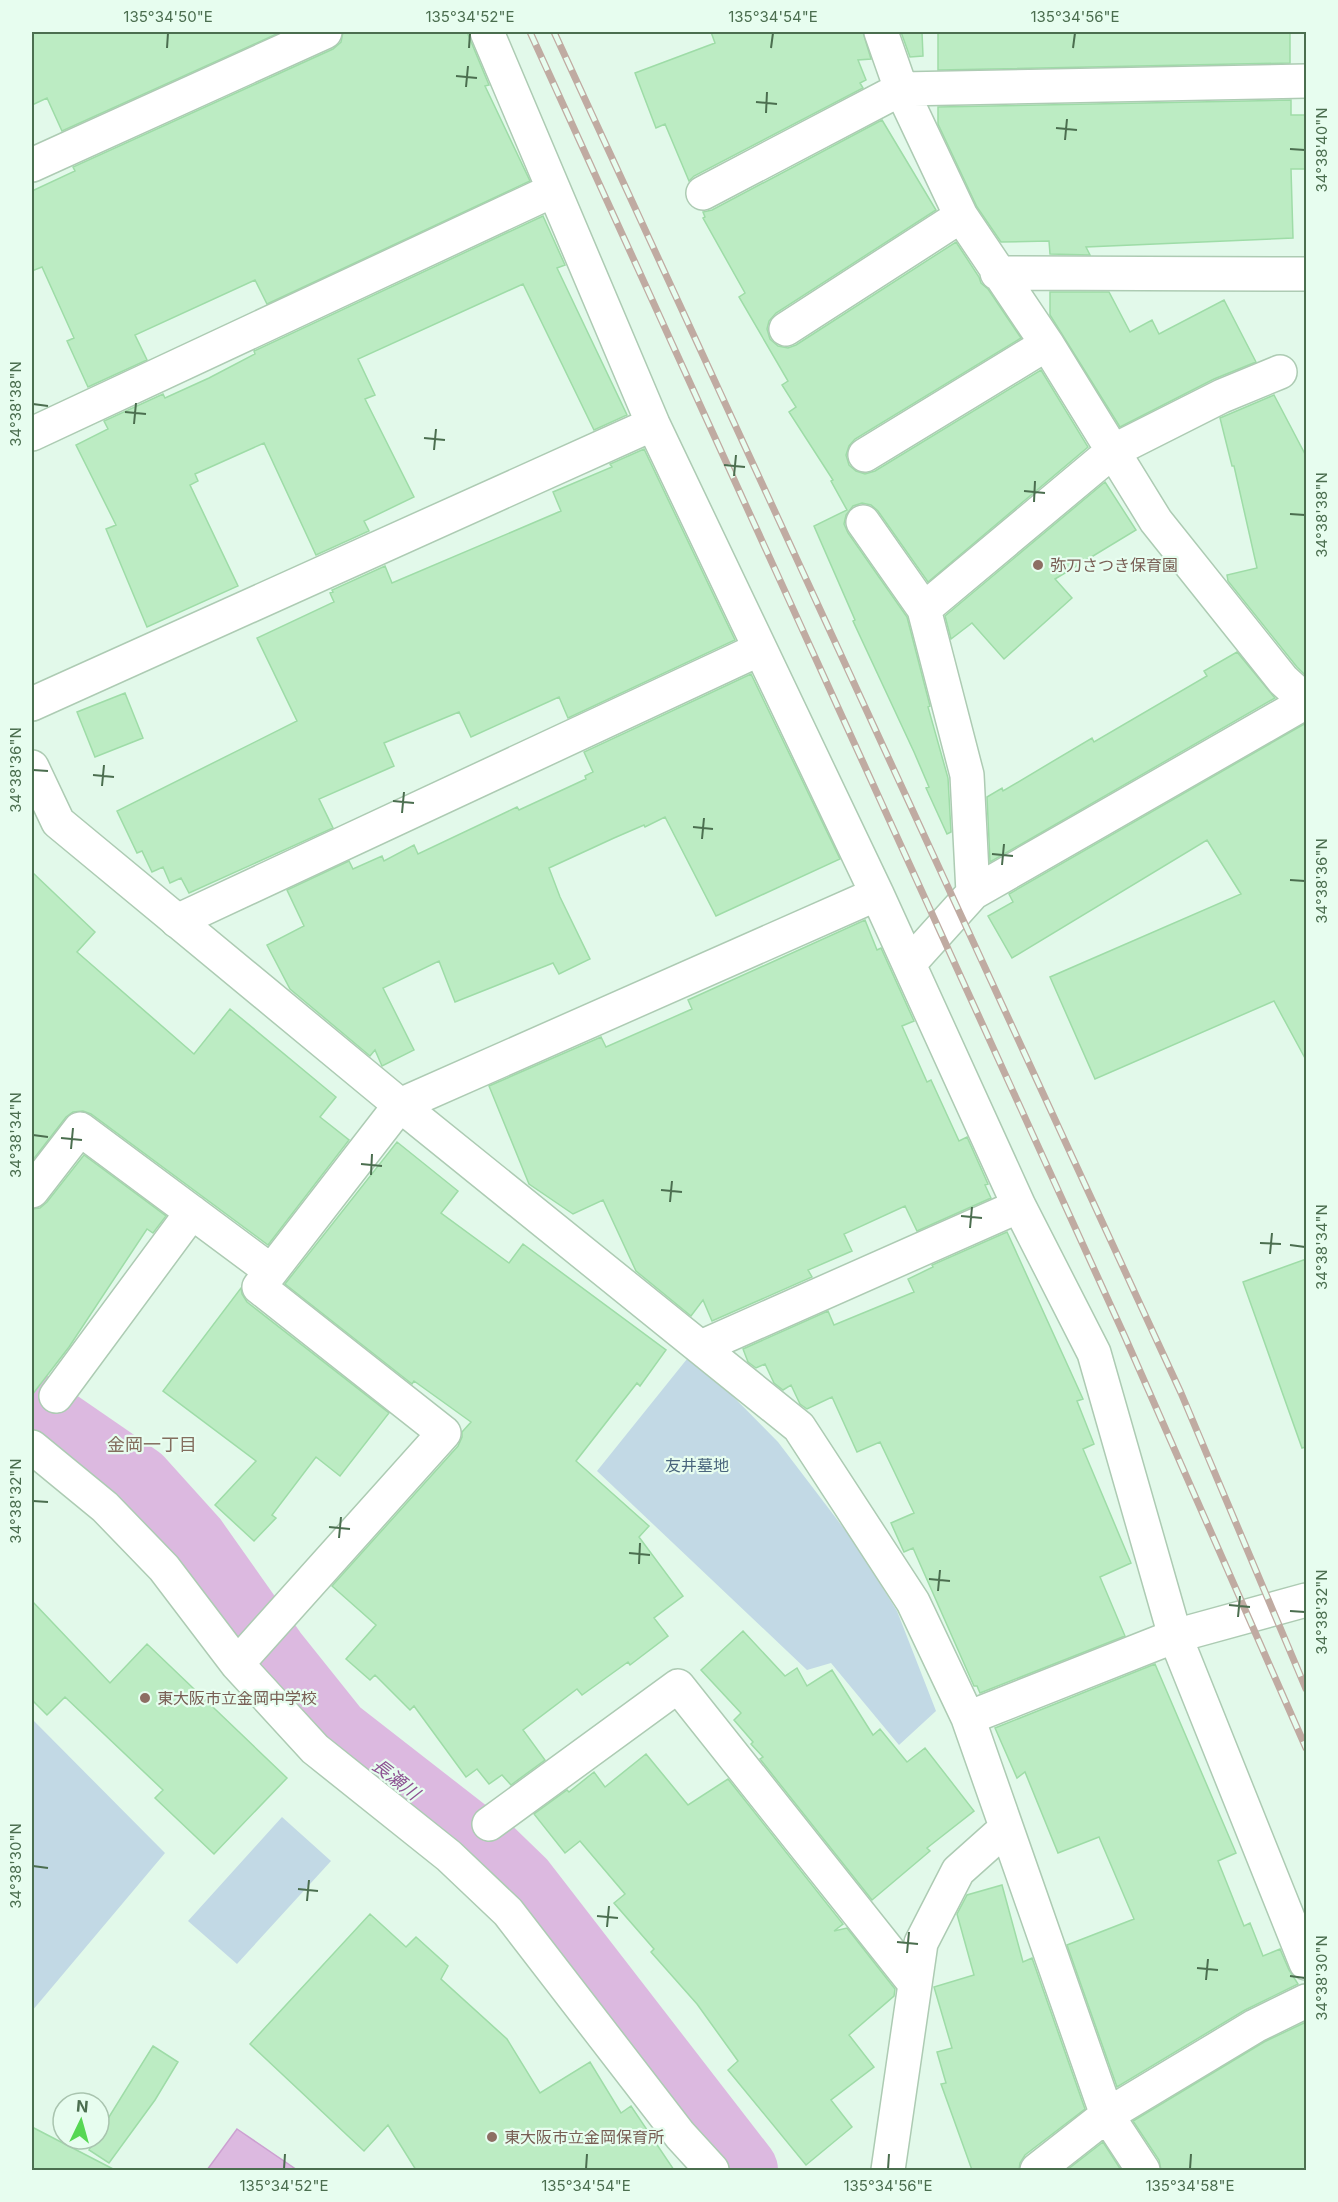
<svg xmlns="http://www.w3.org/2000/svg" width="1338" height="2202" viewBox="0 0 1338 2202" font-family="Inter,'Noto Sans JP',sans-serif">
<style>
.green{fill:#c2d9e5}
.water{fill:#dcb9e0;stroke:#cca0d1;stroke-width:1.5}
.lines{fill:none;stroke-linecap:round;stroke-linejoin:round}
.river{stroke:#dcb9e0;stroke-width:70}
.building{fill:#bcecc3;stroke:#9edca7;stroke-width:1.5}
.minor-casing{stroke:#adcbb3;stroke-width:36}
.tertiary-casing{stroke:#adcbb3;stroke-width:36}
.minor{stroke:#fff;stroke-width:33}
.tertiary{stroke:#fff;stroke-width:33}
.rail-casing{stroke:#c0aba2;stroke-width:7}
.rail{stroke:#e7fdef;stroke-width:4.5;stroke-dasharray:14;stroke-linecap:butt}
.ticks{fill:none;stroke:#4b6e4f;stroke-width:2}
.education-dot{fill:#8d6e63;stroke:#e7fdef;stroke-width:2}
.labels{text-anchor:middle;dominant-baseline:central;stroke-width:4.5;stroke-linejoin:round;paint-order:stroke}
.education-label{font-size:16px;fill:#785e54;stroke:#e7fdef;text-anchor:start}
.park-label{font-size:16px;fill:#4a667d;stroke:#e7fdef}
.neighbourhood-label{font-size:18px;fill:#836e5e;stroke:#e7fdef}
.water-label{font-size:18px;font-style:italic;fill:#8d5192;stroke:#e7fdef}
.neatline{fill:none;stroke:#4b6e4f;stroke-width:2}
.ticks-label{font-size:15px;text-anchor:middle;fill:#4b6e4f}
</style>
<rect width="100%" height="100%" fill="#e2f9ea"/>
<path class="green" d="M691,1354L778,1442L855,1543L897,1611L936,1711L899,1745L831,1663L807,1670L597,1471Z
M32,1719L165,1853L32,2011Z
M282,1817L331,1861L237,1964L188,1921Z"/>
<path class="water" d="M237,2129L297,2170H207Z"/>
<g class="lines">
<path class="river" d="M32,1407L138,1480L193,1541L272,1653L336,1733L489,1852L521,1883L743,2170"/>
</g>
<path class="building" d="M32,32H281L62,131L47,98L32,105Z
M343,32H467L489,85L485,86L530,181L267,304L255,280L135,335L147,360L88,387L67,341L74,338L42,267L32,271V191L75,171L73,167L333,49L341,42Z
M711,32H863L871,59L858,60L866,80L860,83L863,88L694,176L689,181L665,124L656,128L635,73L715,43Z
M901,32H922L923,56L910,57Z
M938,32H1290V63L938,70Z
M1291,100V115H1306V169H1291L1293,238L1086,247L1090,255L1050,254L1049,241L1001,242L977,207L938,124V107Z
M882,120L936,210L776,313L769,321L767,329L770,339L778,346L788,348L796,345L956,242L979,277L981,283L988,289L1021,338L855,439L849,446L846,455L849,465L856,471L865,474L875,471L1041,370L1088,447L928,582L878,511L871,505L862,503L853,506L846,515L844,524L848,533L907,617L930,706L928,707L948,778L951,832L947,834L926,788L929,787L914,752L853,621L855,620L814,526L847,510L831,481L833,480L789,412L796,407L782,385L788,381L739,297L745,293L703,218L705,217L703,212L712,210Z
M543,216L565,265L557,268L627,415L594,430L523,284L358,359L375,395L365,399L414,497L364,521L369,531L316,555L264,443L195,474L198,481L190,485L238,586L147,627L106,529L116,525L76,445L108,429L104,421L163,394L165,398L209,378L255,354L254,351Z
M1050,292H1109L1130,332L1152,320L1159,334L1224,300L1256,362L1214,379L1120,427L1050,315Z
M1274,395L1306,456V676L1297,667L1228,581L1227,575L1257,568L1234,466H1232L1220,418Z
M644,449L735,640L568,718L559,697L471,737L459,712L384,743L394,766L319,799L333,828L189,893L181,878L170,883L163,867L152,872L142,851L137,853L117,811L297,721L257,638L334,602L330,593L333,592L332,590L385,566L392,583L561,511L553,492L612,467L610,464Z
M1105,482L1136,530L1055,579L1072,598L1004,659L972,623L951,639L945,616Z
M1237,652L1275,698L990,862L987,797L1002,788L1003,791L1092,738L1094,742L1207,676L1204,671Z
M751,674L840,859L716,916L665,817L645,827L644,825L614,838L549,868L560,897L590,959L559,974L553,963L455,1002L439,961L383,988L414,1050L382,1066L375,1050L370,1056L290,989L267,945L304,926L287,890L349,861L353,869L382,856L384,861L414,845L418,854L517,807L519,810L586,779L585,776L593,772L584,752Z
M125,693L143,738L95,757L77,712Z
M1306,723V1060L1274,1001L1095,1079L1050,977L1241,894L1207,840L1012,958L988,916L1013,902L1009,894Z
M32,872L95,932L77,952L194,1054L230,1009L336,1097L320,1117L349,1140L268,1245L91,1114L83,1111L73,1112L66,1117L32,1161Z
M865,920L877,950L881,948L914,1021L902,1026L927,1082L931,1080L959,1141L967,1137L988,1184L985,1185L991,1198L917,1231L905,1206L844,1234L852,1251L808,1270L812,1277L712,1321L703,1300L691,1316L636,1271L603,1200L573,1214L529,1184L489,1086L601,1037L606,1047L692,1009L688,1000Z
M397,1142L458,1191L441,1213L509,1263L523,1244L666,1350L640,1386L637,1383L576,1461L649,1526L639,1537L683,1596L654,1618L668,1636L630,1665L628,1662L582,1695L577,1689L523,1730L545,1760L511,1785L502,1775L489,1784L477,1769L466,1777L414,1706L410,1710L375,1675L370,1680L346,1659L376,1625L332,1586L458,1446L462,1437V1432L471,1422L414,1381L412,1384L285,1284Z
M84,1155L166,1216L153,1233L147,1229L69,1347L32,1395V1209L40,1208L47,1202Z
M1007,1232L1083,1399L1077,1401L1094,1444L1083,1449L1131,1563L1100,1577L1125,1636L980,1693L977,1686H974L913,1548L904,1552L891,1523L914,1513L880,1442L857,1452L832,1397L807,1409L800,1404L791,1385L783,1390L774,1383L765,1364L756,1368L748,1362L743,1349L828,1311L834,1325L914,1292L908,1279L933,1267L932,1265Z
M1306,1259V1447L1302,1448L1243,1282Z
M241,1288L242,1294L247,1302L389,1413L340,1476L316,1457L272,1515L276,1518L254,1541L215,1505L256,1461L163,1391Z
M32,1601L110,1683L147,1644L287,1778L214,1854L155,1798L163,1790L65,1697L47,1715L32,1700Z
M743,1631L785,1676L797,1668L807,1686L832,1670L873,1735L880,1729L907,1762L925,1748L974,1811L927,1848L930,1851L872,1900L760,1759L763,1757L751,1744L753,1742L734,1720L741,1713L701,1670Z
M1155,1664L1236,1853L1218,1861L1244,1926L1250,1923L1263,1956L1280,1949L1289,1970L1298,1984L1245,2010L1117,2087L1067,1945L1134,1919L1099,1837L1058,1853L1025,1772L1017,1778L995,1728Z
M646,1754L688,1805L728,1779L843,1924L834,1931L847,1928L895,1989L894,1996L849,2035L874,2067L831,2100L852,2127L806,2165L728,2070L738,2061L697,2004L651,1952L654,1949L614,1903L625,1894L580,1841L565,1853L534,1814L567,1790L569,1792L594,1772L605,1787Z
M1002,1885L1023,1962L1032,1958L1085,2109L1025,2155L1020,2163L1019,2170H972L941,2084L946,2083L937,2052L952,2048L934,1987L974,1975L957,1914L967,1895Z
M370,1914L406,1947L416,1937L448,1966L441,1979L507,2039L540,2093L590,2062L621,2113L631,2106L674,2170H416L388,2125L364,2151L250,2044Z
M1306,2022V2170H1161L1159,2160L1133,2121L1264,2042Z
M153,2046L178,2062L155,2100L109,2163L89,2150L95,2139H99V2133Z
M32,2127L115,2170H32Z
M1103,2142L1121,2170H1067Z"/>
<g class="lines">
<defs>
<path id="minor" d="M487,32L653,424L877,894L1019,1206L1094,1353L1175,1636L1306,1963
M881,32L901,89L961,216L1047,344L1156,521L1283,680L1306,701
M32,165L325,32
M703,193L901,89L1306,81
M997,273L1306,274
M786,329L961,216
M32,434L554,190
M865,455L1047,344
M863,522L924,609L967,775L973,893
M924,609L1113,451L1222,396L1280,372
M32,704L653,424
M177,921L760,649
M909,964L973,893L1306,702
M400,1105L799,1427L913,1602L968,1718L1107,2115L1143,2170
M32,1191L80,1129L271,1271
M701,1347L1019,1206
M56,1396L192,1212
M32,1447L105,1507L164,1568L237,1664L315,1749L449,1856L508,1912L680,2135L712,2170
M237,1664L444,1433L259,1287L400,1105L877,894
M968,1718L1175,1636L1306,1600
M489,1824L678,1686L915,1984
M888,2170L921,1943L958,1871L1005,1829
M1037,2170L1107,2115L1255,2026L1306,2001"/>
<path id="tertiary" d="M32,767L58,822L400,1105"/>
</defs>
<use href="#minor" class="minor-casing"/>
<use href="#tertiary" class="tertiary-casing"/>
<use href="#minor" class="minor"/>
<use href="#tertiary" class="tertiary"/>
<defs>
<path id="rail" d="M530,32L1125,1337L1306,1748
M554,32L1181,1393L1306,1689"/>
</defs>
<use href="#rail" class="rail-casing"/>
<use href="#rail" class="rail"/>
</g>
<path class="ticks" d="M167,48L168,33M469,48L470,33M771,48L773,33M1073,48L1075,33M456,76L477,78M466,87L468,66M756,102L777,104M766,113L767,92M1056,128L1077,130M1065,140L1067,119M1290,149L1305,150M33,404L48,406M125,412L146,414M134,424L136,403M424,438L445,440M434,450L436,429M724,465L745,467M734,476L736,455M1024,491L1045,493M1034,502L1035,481M1290,514L1305,515M33,770L48,771M93,775L114,777M102,786L104,765M393,801L414,803M402,813L404,792M693,827L713,829M702,839L704,818M992,854L1013,856M1002,865L1004,844M1290,880L1305,881M33,1135L48,1137M61,1138L82,1140M71,1149L73,1128M361,1164L382,1166M371,1175L372,1154M661,1190L682,1192M670,1202L672,1181M961,1216L982,1218M970,1228L972,1207M1260,1243L1281,1244M1290,1245L1305,1247M1270,1254L1272,1233M33,1501L48,1502M329,1527L350,1529M339,1538L341,1517M629,1553L650,1555M639,1564L640,1543M929,1579L950,1581M938,1591L940,1570M1229,1605L1250,1607M1290,1611L1305,1612M1238,1617L1240,1596M33,1866L48,1868M298,1889L318,1891M307,1901L309,1880M597,1916L618,1918M607,1927L609,1906M897,1942L918,1944M907,1953L909,1932M1197,1968L1218,1970M1290,1976L1305,1978M1206,1980L1208,1959M284,2169L285,2154M586,2169L587,2154M888,2169L889,2154M1190,2169L1191,2154"/>
<g class="education-dot">
<circle cx="1038" cy="565" r="6"/>
<circle cx="145" cy="1698" r="6"/>
<circle cx="492" cy="2137" r="6"/>
</g>
<g class="labels">
<g class="education-label">
<text x="1050" y="565">弥刀さつき保育園</text>
<text x="157" y="1698">東大阪市立金岡中学校</text>
<text x="504" y="2137">東大阪市立金岡保育所</text>
</g>
<g class="park-label">
<text x="697" y="1465">友井墓地</text>
</g>
<g class="neighbourhood-label">
<text x="152" y="1444">金岡一丁目</text>
</g>
<g class="water-label">
<text transform="translate(396 1779) rotate(38)">長瀬川</text>
</g>
</g>
<rect width="1338" height="2202" fill="none" stroke="#e7fdef" stroke-width="66"/>
<g transform="translate(81 2121) rotate(5)"><circle r="28" fill="#e7fdef" stroke="#a9c4af" stroke-width="1.5"/>
<path d="M0-4.5L10 22L0 15L-10 22Z" fill="#56d753"/>
<text y="-9" font-size="16" font-weight="bold" text-anchor="middle" fill="#4b6e4f">N</text>
</g>
<rect x="33" y="33" width="1272" height="2136" class="neatline"/>
<g class="ticks-label">
<text x="168" y="22">135°34'50"E</text>
<text x="470" y="22">135°34'52"E</text>
<text x="773" y="22">135°34'54"E</text>
<text x="1075" y="22">135°34'56"E</text>
<text transform="translate(1322 150) rotate(-90)" y="5">34°38'40"N</text>
<text transform="translate(16 404) rotate(-90)" y="5">34°38'38"N</text>
<text transform="translate(1322 515) rotate(-90)" y="5">34°38'38"N</text>
<text transform="translate(16 770) rotate(-90)" y="5">34°38'36"N</text>
<text transform="translate(1322 881) rotate(-90)" y="5">34°38'36"N</text>
<text transform="translate(16 1135) rotate(-90)" y="5">34°38'34"N</text>
<text transform="translate(1322 1247) rotate(-90)" y="5">34°38'34"N</text>
<text transform="translate(16 1501) rotate(-90)" y="5">34°38'32"N</text>
<text transform="translate(1322 1612) rotate(-90)" y="5">34°38'32"N</text>
<text transform="translate(16 1866) rotate(-90)" y="5">34°38'30"N</text>
<text transform="translate(1322 1978) rotate(-90)" y="5">34°38'30"N</text>
<text x="284" y="2191">135°34'52"E</text>
<text x="586" y="2191">135°34'54"E</text>
<text x="888" y="2191">135°34'56"E</text>
<text x="1190" y="2191">135°34'58"E</text>
</g>
</svg>
